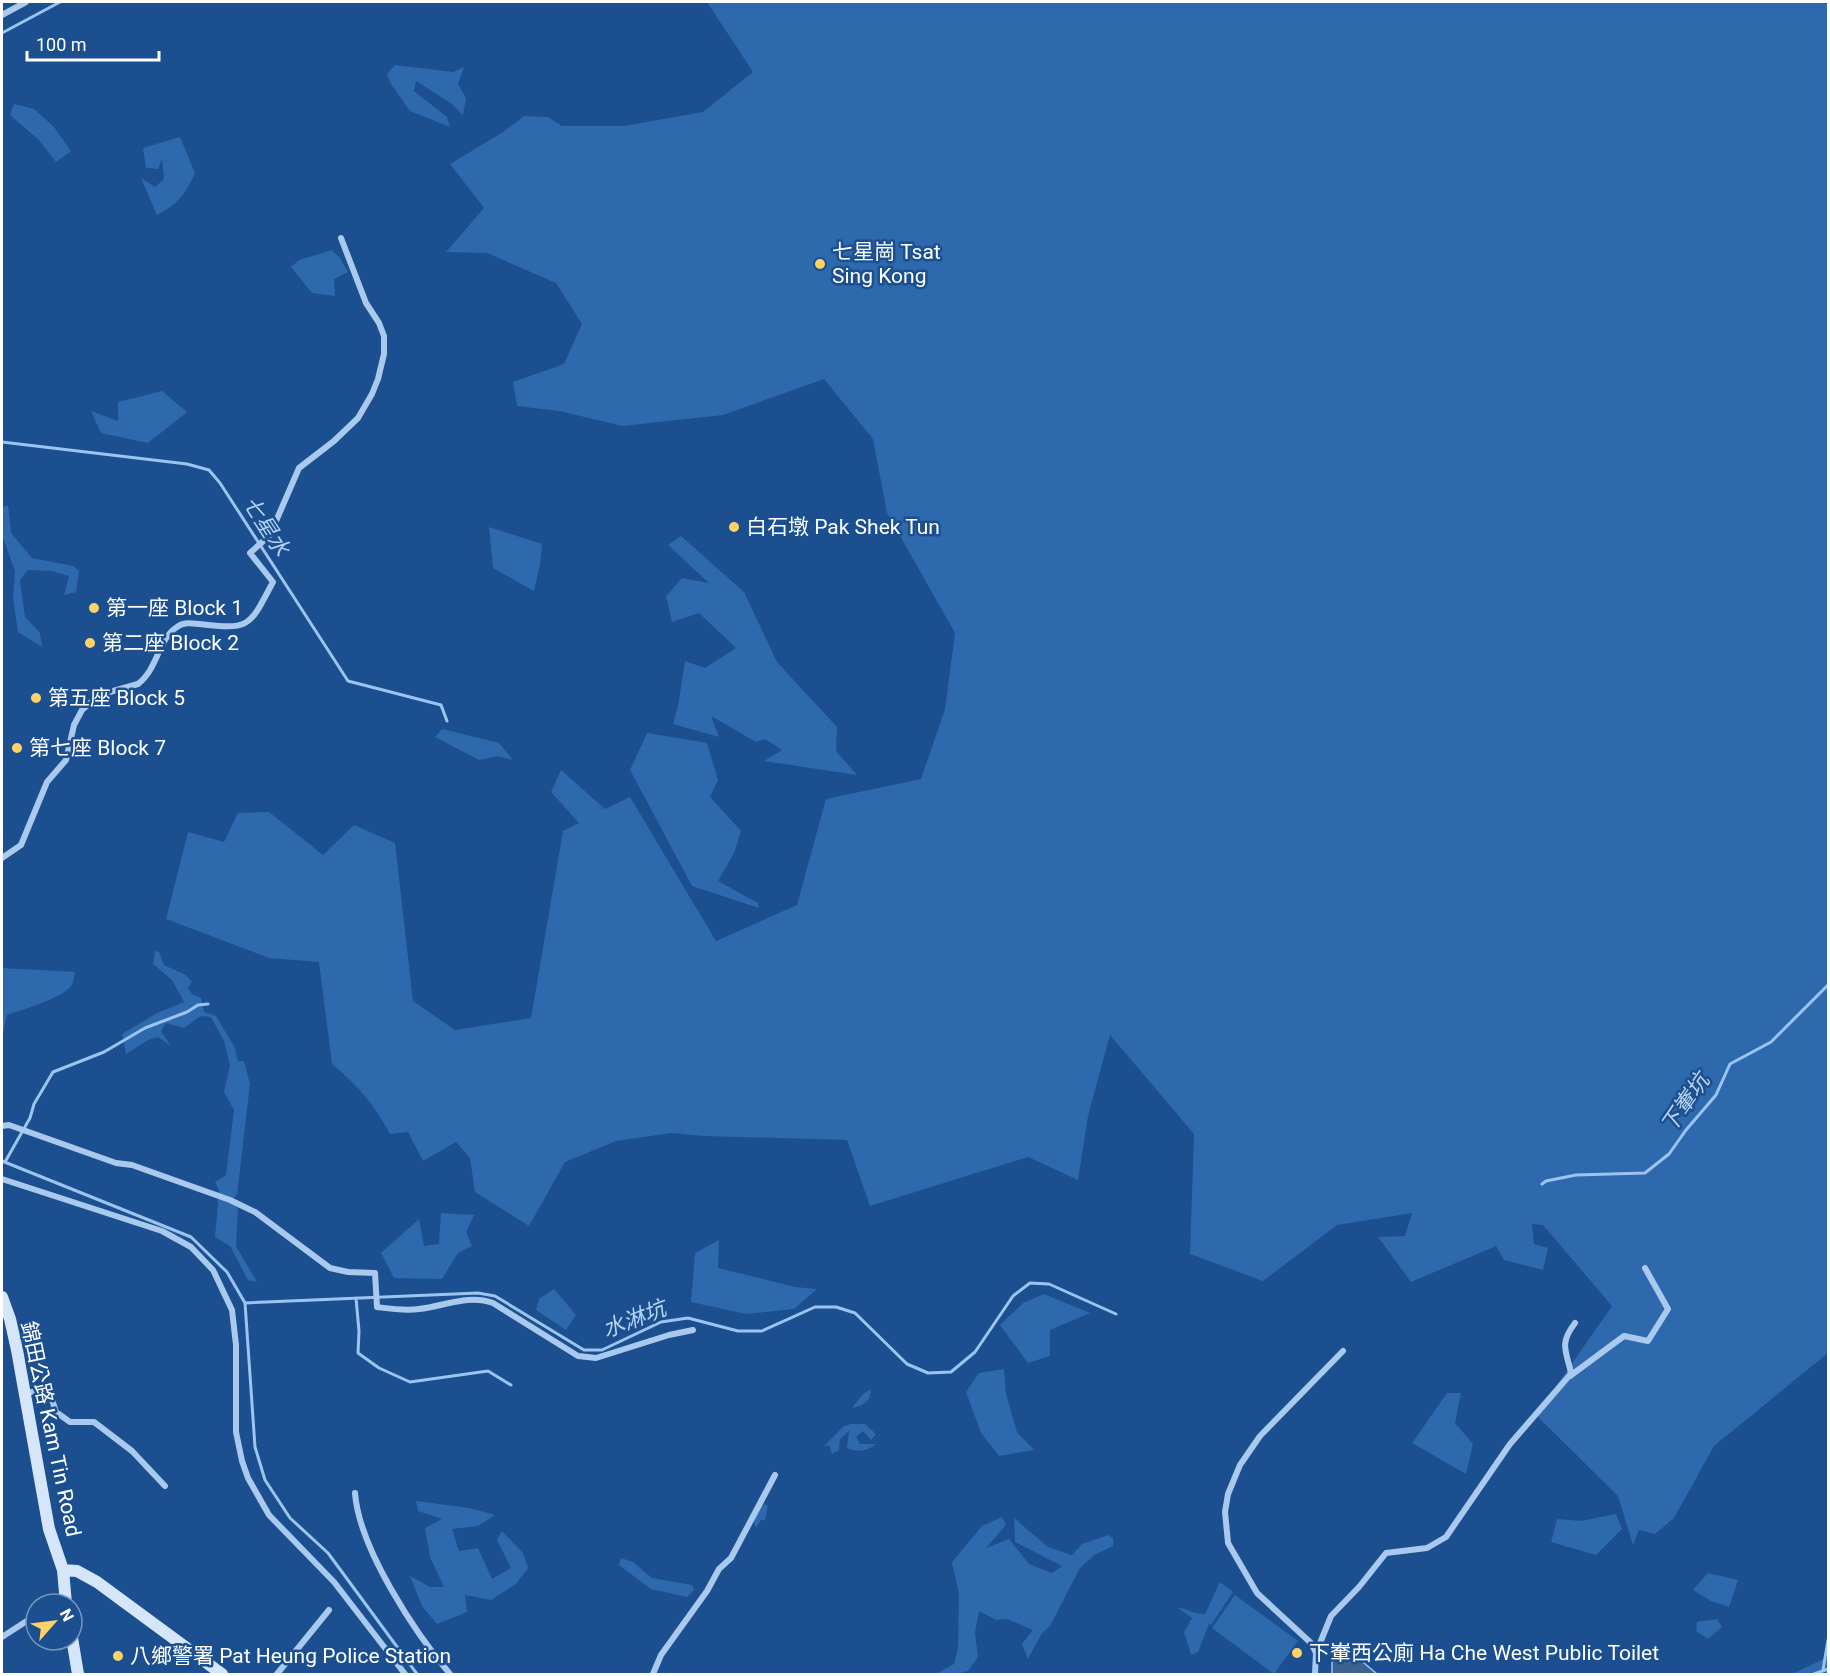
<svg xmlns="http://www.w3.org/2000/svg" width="1830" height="1676" viewBox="0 0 1830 1676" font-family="Roboto,'Noto Sans TC',sans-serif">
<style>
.green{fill:#2e69ad}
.water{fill:#3c6290;stroke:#9cc4f0;stroke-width:1.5}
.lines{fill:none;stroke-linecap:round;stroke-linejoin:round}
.stream{stroke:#9cc4f0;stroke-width:3}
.minor{stroke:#a9c9ee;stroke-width:6}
.secondary{stroke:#d6e6fa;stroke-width:12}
.poi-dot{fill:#ffd166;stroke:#1b4f8f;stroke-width:2}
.labels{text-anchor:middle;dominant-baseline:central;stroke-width:5;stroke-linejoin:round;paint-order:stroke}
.poi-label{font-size:21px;fill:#fff;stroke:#1b4f8f;text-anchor:start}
.street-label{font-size:21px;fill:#fff;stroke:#1b4f8f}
.water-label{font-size:22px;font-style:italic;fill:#b5d3f5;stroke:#1b4f8f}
</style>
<rect width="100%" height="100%" fill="#1b4f8f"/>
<path class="green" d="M707,2H1828V1353L1714,1446L1674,1518L1655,1534L1639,1530L1633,1545L1618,1496L1536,1415L1612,1306L1543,1225L1532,1224L1534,1244L1548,1248L1543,1270L1504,1260L1496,1246L1411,1282L1378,1237L1405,1236L1412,1213L1337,1225L1263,1281L1190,1254L1194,1134L1110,1035L1088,1116L1078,1180L1028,1157L870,1206L847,1140L705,1136L671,1133L616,1141L565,1162L529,1226L475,1192L470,1158L456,1142L423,1161L408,1132L390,1134C373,1103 359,1087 332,1064L319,962L269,958L166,919L188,832L224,842L238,813L269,812L323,855L354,825L395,843L413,1001L455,1030L531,1018L563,831L579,823L551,792L561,770L605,809L630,797L716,941L797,905L826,799L921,779L945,709L955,633L887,513L873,439L824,379L723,415L623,426L559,411L517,406L513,382L564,364L582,324L556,283L487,253L446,252L484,208L450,164L503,132L524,116L548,117L562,126H624L703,112L753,72Z
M395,65L453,72L464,67L458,84L466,98L463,115L452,104L416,81L414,91L447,117L450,127L410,111L391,84L387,74Z
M14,104L34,109L54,127L71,151L56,162L39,140L10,115Z
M180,137L195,173C185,195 178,204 157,215L141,178L155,187L164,179L162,159L158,169L146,168L143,148Z
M332,250L340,258L348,272L334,279L335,296L312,293L291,267L299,260Z
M162,391L187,412L148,443L101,433L91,411L118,421V402Z
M8,505L11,533L32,558L73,566L79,571L76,592L64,595L69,576L51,571L28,570L20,580L25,617L40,633L42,647L18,632L13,598L15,571L2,535V508Z
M489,527L542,544L540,565L534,591L493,568Z
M681,536L744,592L777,662L837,727L836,751L857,775L764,761L782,750L765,739L756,742L711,716L719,737L673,724L678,706L685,661L705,668L736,648L699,613L672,622L666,596L682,578L709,583L668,545Z
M442,729L499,743L513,760L498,756L479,760L435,737Z
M647,733L707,743L718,780L710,797L741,831L734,853L718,881L758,903L759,908L692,886L630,770Z
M155,951L159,952L164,965L186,975L192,982L188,988L192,994L201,998L204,1012L216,1016L234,1046L238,1061H244L250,1084L237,1195L231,1200L238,1207L236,1246L257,1282L248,1280L230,1246L215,1237L219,1190L215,1182L226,1175L234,1110L224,1092L230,1065L224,1041L211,1017L201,1016L184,1028L166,1023L161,1031L171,1046L158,1037L150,1039L126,1054L122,1034L157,1013L184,1002L172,980L153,964Z
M2,968L75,972C74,976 74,982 71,986C62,998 22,1010 7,1015L2,1038Z
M441,1213L474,1215L466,1232L472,1246L458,1253L442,1279L394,1278L381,1253L419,1219L424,1246L439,1244Z
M719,1240L718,1268L795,1287L817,1289L794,1309L746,1314L691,1302L695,1253Z
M554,1289L576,1315L566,1330L536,1310L539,1299Z
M1044,1294L1090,1313L1050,1330V1356L1028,1363L1000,1325L1023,1303Z
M1004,1369L1006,1394L1017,1432L1034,1450L999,1456L981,1433L966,1392L979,1373Z
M871,1389C871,1401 863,1406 852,1408L863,1394Z
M1447,1393H1461L1455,1423L1473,1444L1466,1474L1412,1443Z
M851,1424H865L876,1434L871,1440L863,1431L856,1437L860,1444H876C867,1451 858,1453 847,1448L849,1431L840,1439L839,1450L832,1454L829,1445L823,1447L844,1426Z
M416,1501L469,1508L495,1515L478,1526L452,1529L459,1551L478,1548L492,1579L511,1568L497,1540L502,1531L523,1553L528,1568L516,1584L491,1600L465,1595L467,1612L437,1624L422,1606L410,1576L430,1587H444L430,1557L425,1528L442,1519L418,1511Z
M765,1504L768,1506L765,1520H761L756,1528L754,1523L757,1509Z
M1616,1514L1622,1529L1596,1555L1551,1542L1557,1519L1581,1521Z
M1002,1517L1006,1525L986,1548L1009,1539L1029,1564L1052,1573L1062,1566L1015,1542L1014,1518L1048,1547L1072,1555L1082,1544L1108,1535L1113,1538V1546L1094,1555L1080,1568L1050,1626L1042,1633L1028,1659L1022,1644L1033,1630L1007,1619L996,1620L979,1611L975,1633L978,1657L968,1671L956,1674H936L954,1664L958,1648L959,1594L952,1562L982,1526Z
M621,1558L633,1562L652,1578L692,1585L694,1590L687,1597L651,1589L619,1565Z
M1708,1573L1738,1580L1729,1607L1711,1601L1693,1590Z
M1220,1582L1233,1592L1211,1625L1209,1624L1198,1652L1191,1655L1184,1632L1192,1618L1178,1608C1188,1608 1195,1615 1205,1614Z
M1235,1595L1298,1641L1274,1674L1212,1628Z
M1717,1619L1722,1627L1708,1639L1696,1631L1697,1622Z
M1828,1657V1674H1792Z"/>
<path class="water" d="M1340,1646L1345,1647L1377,1674H1332V1659Z"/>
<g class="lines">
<path class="stream" d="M2,33L60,2
M2,442L187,464L209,470L220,483L348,681L441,705L447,721
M2,1161L191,1237L227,1272L245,1303L255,1447L265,1480L290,1518L328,1553L417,1674
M5,1162L30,1118L34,1104L53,1072L104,1052L145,1028L187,1012L198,1005L208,1004
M1542,1184L1546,1181L1576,1175L1645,1173L1669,1154L1686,1130L1716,1095L1730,1064L1771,1042L1828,985
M356,1298L359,1331L358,1353L379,1368L410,1382L488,1371L511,1385
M245,1303L478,1293L495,1296L584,1350H602L661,1322L688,1318L738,1331H762L815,1307H836L855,1313L907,1364L928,1373L951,1372L975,1352L1013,1296L1030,1283L1049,1284L1116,1314
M1823,1670L1828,1640
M1814,1674L1828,1669"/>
<path class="minor" d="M2,15L26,2
M2,858L21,845L47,782L66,760L74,725L82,710L99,695L138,684C158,669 158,639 177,627C183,622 191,623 199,624C251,630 249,627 273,582L250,553L270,535L299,468L334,441L358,418L372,394L378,379L384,354V336L379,323L366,303L341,238
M2,1126L9,1125L116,1163L132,1165L230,1200L255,1212L330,1268L348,1272L375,1273L377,1307C392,1309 405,1311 419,1309C445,1306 468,1294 493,1303L578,1356L596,1358L669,1335L693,1330
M2,1179L162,1231L191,1247L213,1270L232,1310L236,1345V1432L242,1461L248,1478L269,1515L334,1582L405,1674
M1570,1376L1624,1336L1648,1341L1668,1309L1645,1268
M25,1394L48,1387L56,1412L70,1422H94L132,1451L165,1486
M355,1493C359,1548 415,1633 450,1674
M54,1604L64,1597
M2,1637L36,1615
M1316,1653L1331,1616L1359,1587L1386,1553L1427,1548L1446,1537L1510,1444L1569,1376L1571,1373C1566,1350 1559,1344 1575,1323
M277,1674L329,1610
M653,1674L661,1655L707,1591L719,1569L731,1558L775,1475
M1315,1674L1316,1653L1311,1643L1257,1593L1228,1543L1225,1512L1228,1494L1240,1465L1260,1436L1343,1351"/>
<path class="secondary" d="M2,1297L10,1319L17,1350L49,1529L63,1570L66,1604
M63,1570L77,1571L97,1582L222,1674
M72,1638L78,1674"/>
</g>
<g class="poi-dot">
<circle cx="820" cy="264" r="6"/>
<circle cx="734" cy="527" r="6"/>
<circle cx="94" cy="608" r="6"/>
<circle cx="90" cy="643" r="6"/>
<circle cx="36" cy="698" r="6"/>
<circle cx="17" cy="748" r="6"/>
<circle cx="1297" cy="1653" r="6"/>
<circle cx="118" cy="1656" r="6"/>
</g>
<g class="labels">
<g class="poi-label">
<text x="832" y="252">七星崗 Tsat<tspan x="832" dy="24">Sing Kong</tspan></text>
<text x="746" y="527">白石墩 Pak Shek Tun</text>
<text x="106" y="608">第一座 Block 1</text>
<text x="102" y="643">第二座 Block 2</text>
<text x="48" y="698">第五座 Block 5</text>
<text x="29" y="748">第七座 Block 7</text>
<text x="1309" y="1653">下輋西公廁 Ha Che West Public Toilet</text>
<text x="130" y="1656">八鄉警署 Pat Heung Police Station</text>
</g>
<g class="street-label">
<text transform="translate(51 1429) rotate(78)">錦田公路 Kam Tin Road</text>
</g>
<g class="water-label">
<text transform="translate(266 526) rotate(57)">七星水</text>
<text transform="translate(1685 1103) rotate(-55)">下輋坑</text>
<text transform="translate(634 1319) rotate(-21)">水淋坑</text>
</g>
</g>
<rect width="1830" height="1676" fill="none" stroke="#ffffff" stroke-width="6"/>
<g transform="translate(54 1622) rotate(62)"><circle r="28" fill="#1b4f8f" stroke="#7695bc" stroke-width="1.5"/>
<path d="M0-4.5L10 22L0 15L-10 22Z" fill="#ffd166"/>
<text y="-9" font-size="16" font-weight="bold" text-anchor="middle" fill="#ffffff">N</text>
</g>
<path d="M27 51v9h132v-9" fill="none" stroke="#ffffff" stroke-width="3"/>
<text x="36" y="51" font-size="18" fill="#ffffff" stroke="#1b4f8f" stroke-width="4.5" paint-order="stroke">100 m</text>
</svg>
